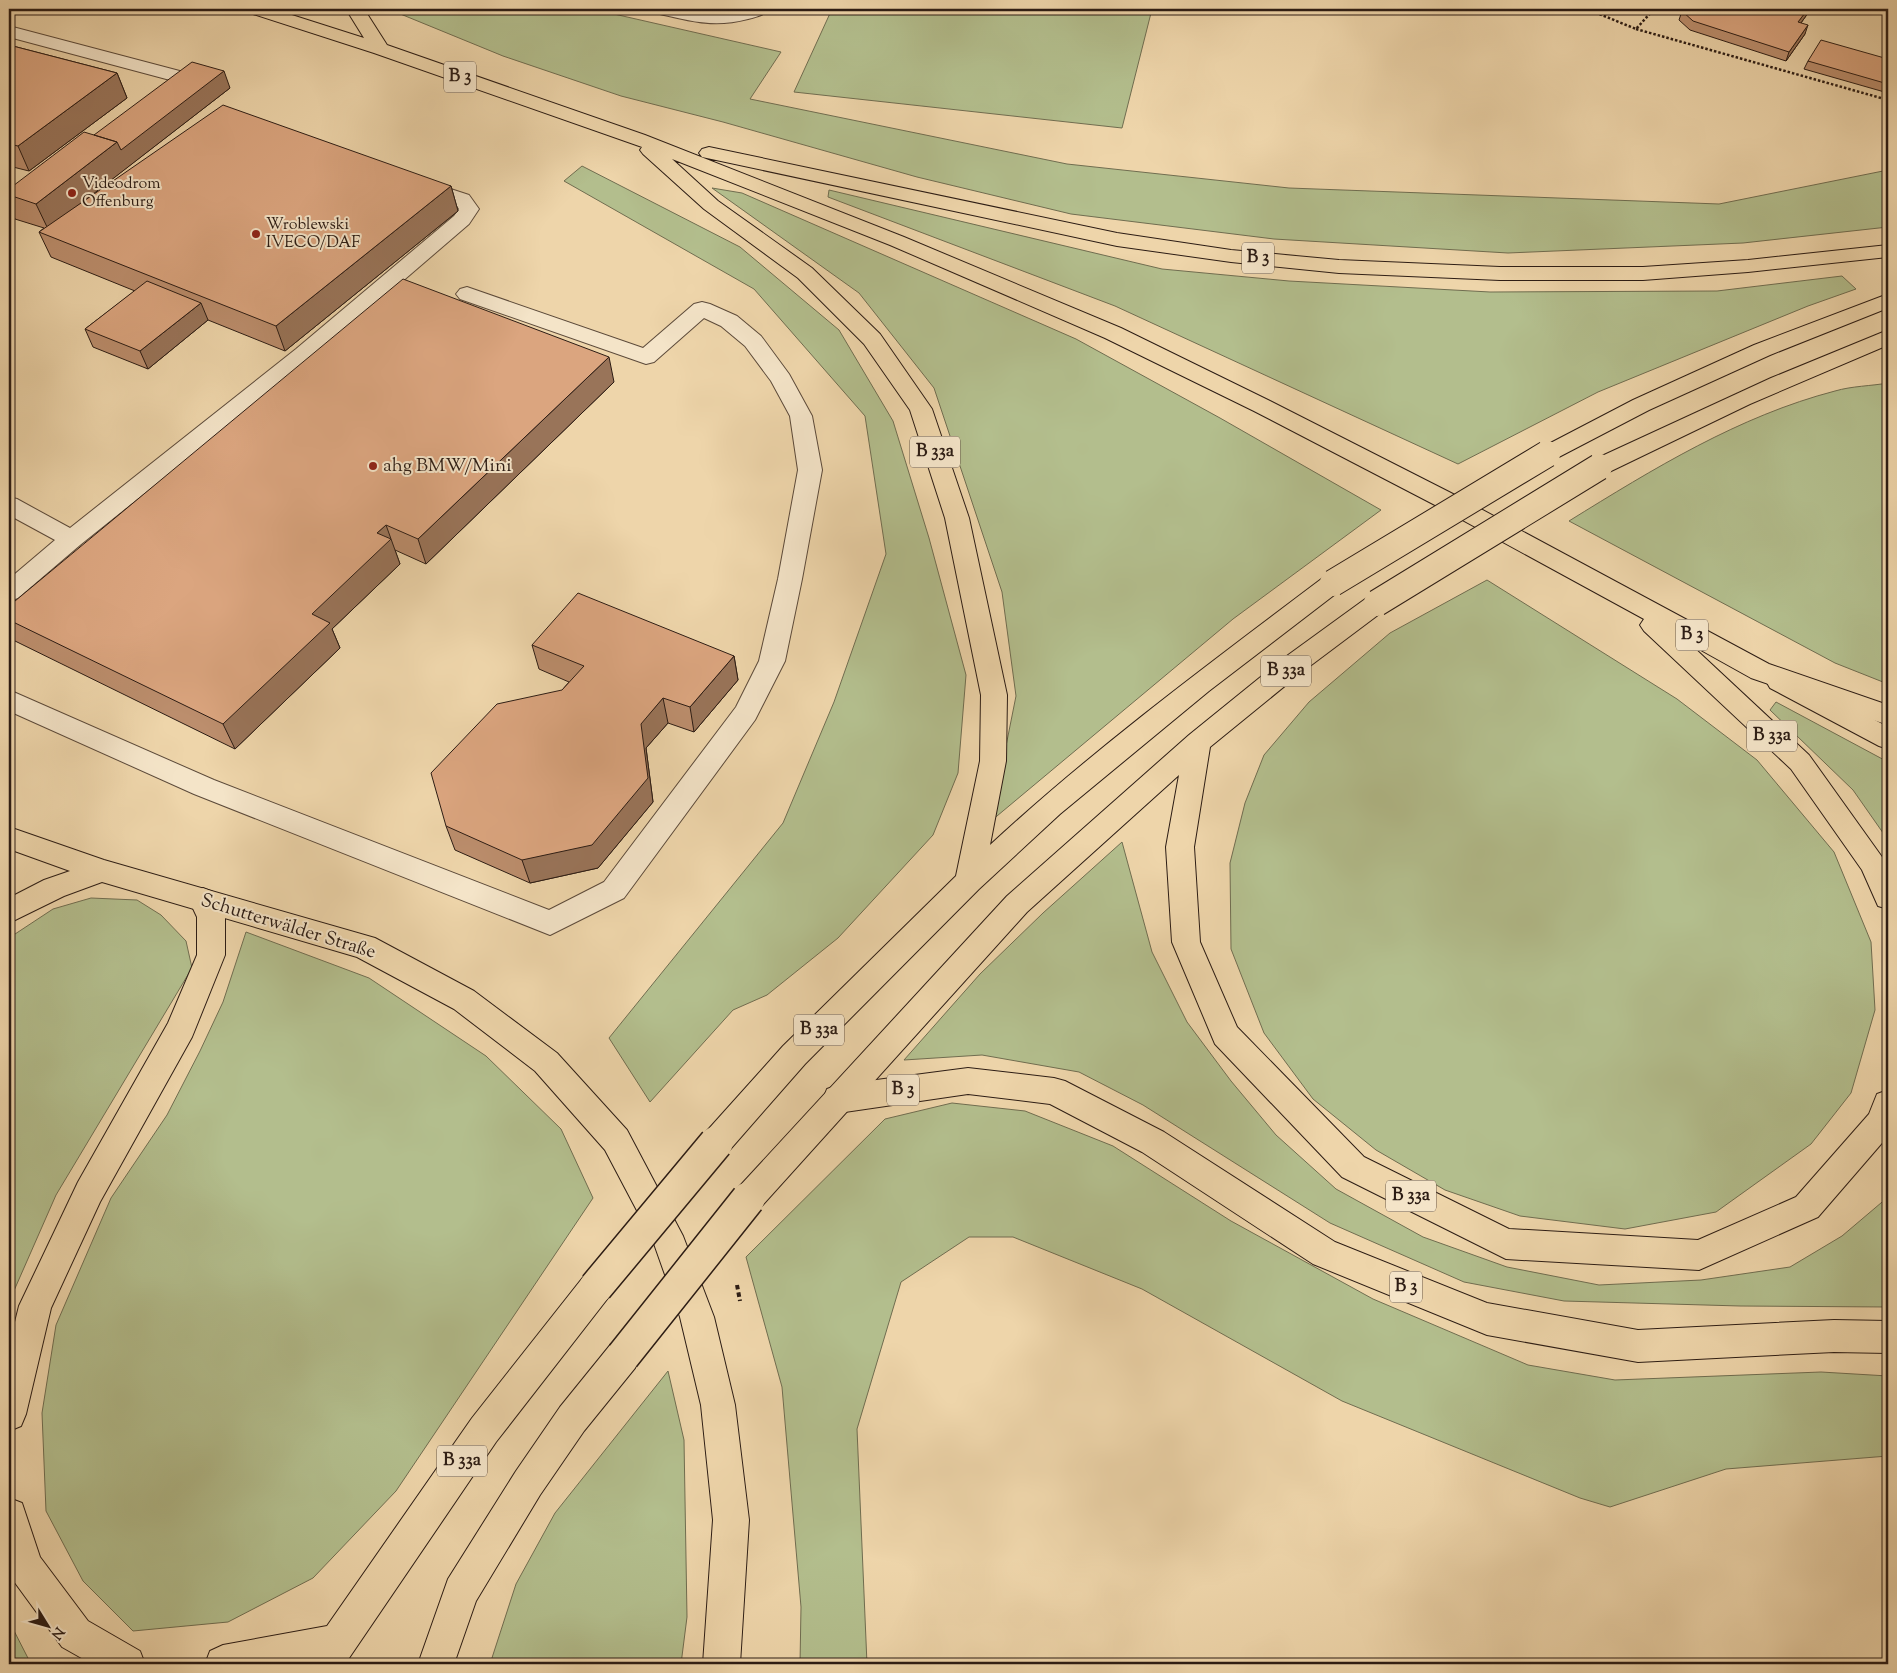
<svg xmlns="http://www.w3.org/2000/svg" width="1897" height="1673" viewBox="0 0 1897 1673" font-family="'Sorts Mill Goudy',serif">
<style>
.green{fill:#b3be8d;stroke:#706d50}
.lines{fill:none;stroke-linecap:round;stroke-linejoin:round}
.minor-casing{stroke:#5c4a3a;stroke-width:2}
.major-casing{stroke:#2c1c14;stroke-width:2}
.highway-casing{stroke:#2c1c14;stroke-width:2}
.path-far1{stroke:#2c1c14;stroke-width:2.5;stroke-dasharray:2.5 2;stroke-linecap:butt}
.path{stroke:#2c1c14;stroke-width:4;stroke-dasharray:4.5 3;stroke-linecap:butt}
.minor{fill:#f4e4c8;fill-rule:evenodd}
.major{fill:#eed5aa;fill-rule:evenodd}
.highway{fill:#eed5aa;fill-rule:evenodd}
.highway-bridge-far1-casing{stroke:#2c1c14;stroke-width:28;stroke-linecap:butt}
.highway-bridge-casing{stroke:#2c1c14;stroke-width:36;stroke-linecap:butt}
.highway-bridge-far1{stroke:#eed5aa;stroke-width:26}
.highway-bridge{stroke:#eed5aa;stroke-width:33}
.wall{fill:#bc8e6d;stroke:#2c1c14}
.shaded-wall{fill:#997459;stroke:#2c1c14}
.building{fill:#dba57f;stroke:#2c1c14}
.poi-dot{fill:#8f2418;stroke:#f4e4c8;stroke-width:2}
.labels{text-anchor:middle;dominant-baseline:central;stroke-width:4;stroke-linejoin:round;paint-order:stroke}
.far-poi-label{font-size:16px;fill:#2c1c14;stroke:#f4e4c8;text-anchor:start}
.shield{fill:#f4e4c8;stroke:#68584a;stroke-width:1}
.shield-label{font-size:18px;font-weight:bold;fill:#2c1c14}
.poi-label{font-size:19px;fill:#2c1c14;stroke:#f4e4c8;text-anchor:start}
.street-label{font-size:19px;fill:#2c1c14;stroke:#f4e4c8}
</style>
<rect width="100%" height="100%" fill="#eed5aa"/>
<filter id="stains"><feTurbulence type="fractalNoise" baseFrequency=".004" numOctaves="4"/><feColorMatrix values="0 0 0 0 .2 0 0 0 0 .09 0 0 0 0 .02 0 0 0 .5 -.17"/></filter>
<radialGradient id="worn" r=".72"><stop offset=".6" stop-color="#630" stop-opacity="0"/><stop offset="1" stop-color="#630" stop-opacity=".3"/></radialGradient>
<path class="green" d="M393,9H592L781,52L750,99L1067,164L1289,188L1719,204L1888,170V227L1743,243L1508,253L1274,239L1071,214L917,177L723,122L621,96L503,56L398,13Z
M832,9H1152L1122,128L794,92Z
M582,166L740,247L839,330L893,421L929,538L966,675L958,773L933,835L838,938L767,995L733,1010L650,1102L609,1038L783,823L834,702L886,554L865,416L754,289L564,181Z
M712,188L742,193L1076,339L1220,418L1381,510L1233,619L991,821L1016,696L1002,592L934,388L859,293Z
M829,190L1162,269L1289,281L1490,292L1717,291L1842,276L1856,289L1808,306L1598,392L1458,464L1115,306L828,197Z
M1888,383V684L1835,663L1569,521C1653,469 1739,416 1835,391C1852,386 1871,386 1888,383Z
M1487,580L1677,699L1757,760L1834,852L1871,942L1875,1010L1851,1093L1811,1144L1716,1212L1625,1229L1520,1216L1445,1190L1376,1150L1313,1099L1264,1033L1231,949L1230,863L1245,803L1264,755L1309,702L1390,633Z
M1776,702L1888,762V840L1853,790L1770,710Z
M1122,842L1152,952L1187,1022L1231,1081L1276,1135L1336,1189L1423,1237L1507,1267L1599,1285L1701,1280L1790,1267L1842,1236L1888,1197V1307L1740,1306L1564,1301L1464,1282L1330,1223L1143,1105L1079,1072L982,1055L904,1060L980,974L1043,913Z
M91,898L137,900L161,915L186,941L192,968L56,1195L9,1302V938L53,909Z
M246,932L369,978L486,1056L561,1129L593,1198L396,1491L313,1578L228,1622L133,1631L83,1581L46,1511L42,1413L56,1325L111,1198L167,1115L200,1051L223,1002Z
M952,1103L1025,1111L1113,1146L1231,1221L1373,1299L1528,1365L1615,1380L1821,1372L1888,1376V1456L1726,1469L1610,1507L1580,1498L1342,1401L1142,1289L1013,1237H969L901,1282L857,1429L867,1664H800L801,1607L782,1387L746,1257L885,1119Z
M668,1371L684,1440L687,1617L681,1664H490L516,1584L555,1513Z
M9,1621L31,1664H9Z"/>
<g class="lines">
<defs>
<path id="minor" d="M653,9H682L711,14L732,12L744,9H769C765,15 756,17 748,19C714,28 690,21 656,13Z
M9,26L191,74L193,78C186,89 168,102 154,99L152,95L170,80L9,37Z
M420,179L469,195L479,209L469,224L312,359L80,545L18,598L9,601V579L55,540L9,515V497L17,499L70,528L296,349L454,216L459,209L455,203L413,189L410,185L413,181Z
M467,287L643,348L694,304L702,302L710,304L737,316L761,336L789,374L812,416L822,470L802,579L785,661L755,720L624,898L550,935L194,794L9,711V690L214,780L549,910L604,882L736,707L759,661L778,579L798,470L790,416L771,381L745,346L721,326L704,318L654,362L646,364L460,299L456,294L460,289Z"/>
<path id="major" d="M1779,671L1788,674L1888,727V749L1879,746L1770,688L1766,681L1770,674Z
M9,827L104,860L375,938L474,991L557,1053L627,1130L683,1236L714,1317L735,1405L749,1520L740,1664H703L713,1520L701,1405L680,1317L653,1241L605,1150L535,1071L454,1009L357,957L102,882L64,896L9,923V898L44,880L70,871L9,849Z
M968,1068L1054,1078L1065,1081L1164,1132L1335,1242L1487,1303L1638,1330L1834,1320L1888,1321V1353L1834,1352L1638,1362L1487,1335L1313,1264L1142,1152L1050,1104L968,1094L838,1113L827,1109L823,1099L827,1089L838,1085Z"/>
<path id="highway" d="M247,9H273L364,38L346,9H364L387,45L645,135L904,237L1121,328L1270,401L1451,493L1769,664L1888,705V725L1751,678L1690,644L1809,755L1887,864L1888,909L1878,906L1862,870L1791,769L1644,631L1640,625L1644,619L1435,505L1254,411L1105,338L890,245L672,159L718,201L812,268L880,334L932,409L969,518L1007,695L1006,761L990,845C1095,748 1210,663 1324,577L1333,574L1342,577L1345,583L1342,589L1209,691L1060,814L979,889L805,1064L727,1153L716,1157L705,1153L700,1143L705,1133L783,1046L956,876L980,761L981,695L945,518L910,410L864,344L798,278L704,209L643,154L640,150L642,147L374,53L250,13Z
M709,147L1117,233L1231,250L1339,260L1500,267H1643L1748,260L1888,245V257L1748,272L1643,280H1500L1339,273L1231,262L1117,246L702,157L699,153L702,149Z
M1888,294V308L1770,355L1649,410L1555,459L1547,462L1539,459L1535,454L1539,449L1633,400L1754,345Z
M1888,330V345L1750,404L1607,473L1599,475L1591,473L1587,467L1591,461L1771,378Z
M1377,594L1386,597L1389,603L1386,609L1302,672L1210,747L1194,847L1200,942L1237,1027L1364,1157L1509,1229L1698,1240L1796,1197L1869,1114L1877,1094L1888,1090V1136L1818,1217L1699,1270L1506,1259L1342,1177L1215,1044L1172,942L1166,847L1179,775L1027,912L759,1209L748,1214L737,1209L732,1199L737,1189L1007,896L1189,735L1284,658L1368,597Z
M203,888L213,892L225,917V955L192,1037L100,1202L51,1308L26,1414L21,1426L9,1431V1346L19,1306L78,1182L168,1023L197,955V917L189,900L193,892Z
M596,1271L608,1276L612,1287L608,1298L496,1442L345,1664H205L210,1651L223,1645L327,1626L472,1418L584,1276Z
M623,1340L635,1344L640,1356L635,1368L584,1431L540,1495L476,1601L454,1664H418L448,1579L516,1471L560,1407L611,1344Z
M9,1498L22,1503L40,1557L88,1621L140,1651L145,1664H92L62,1647L13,1580L9,1569Z"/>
</defs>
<use href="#minor" class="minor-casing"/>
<use href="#major" class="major-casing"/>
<use href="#highway" class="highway-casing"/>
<path class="path-far1" d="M1587,9L1636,29L1654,9
M1636,29L1888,100"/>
<path class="path" d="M737,1285L740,1301"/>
<use href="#minor" class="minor"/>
<use href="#major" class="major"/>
<use href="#highway" class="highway"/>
<defs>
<path id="highway-bridge-far1" d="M1333,583L1547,454
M1377,603L1599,467"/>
<path id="highway-bridge" d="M596,1287L716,1143
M623,1356L748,1199"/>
</defs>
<use href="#highway-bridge-far1" class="highway-bridge-far1-casing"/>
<use href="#highway-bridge" class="highway-bridge-casing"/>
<use href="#highway-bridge-far1" class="highway-bridge-far1"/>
<use href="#highway-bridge" class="highway-bridge"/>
</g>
<path class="wall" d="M1684,9H1811L1801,23L1805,34L1786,61L1690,30L1679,20L1682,11Z
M9,45L117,73L127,98L29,171L9,166Z
M1888,59V93L1804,69L1808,61Z
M230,88L90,196L451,186L458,211L285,351L208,320L148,369L93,347L85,329L135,291L51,257L39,232L44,228L15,219L9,206V189L94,135Z
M614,382L426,564L395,550L400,564L332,629L340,648L235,749L13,640L9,632V606Z
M532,645L734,656L738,680L694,732L668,723L646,748L653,802L598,868L530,883L455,850L446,826L569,682L539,669Z"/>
<path class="shaded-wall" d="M1808,9H1811L1795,31L1798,22Z
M1808,25L1805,34L1786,61L1789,52Z
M224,71L230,88L48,229L36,204L117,142Z
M117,73L127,98L29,171L18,146Z
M451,186L458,211L285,351L276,326Z
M201,303L208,320L148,369L140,351Z
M609,357L614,382L426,564L418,539Z
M386,525L400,564L332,629L340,648L235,749L223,724L377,533Z
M734,656L738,680L694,732L690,707Z
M663,698L668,723L646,748L653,802L598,868L530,883L522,860Z"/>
<path class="building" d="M1684,9H1808L1798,22L1808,25L1789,52L1693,21L1682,11Z
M1821,40L1888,59V84L1808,61Z
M9,45L117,73L18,146L9,144Z
M192,62L224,71L121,150L117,142L94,135Z
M223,105L451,186L276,326L39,232Z
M84,132L117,142L36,204L9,195V189Z
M403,279L609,357L418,539L386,525L377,533L391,539L312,614L330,623L223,724L9,620V606Z
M147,281L201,303L140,351L85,329Z
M578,593L734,656L690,707L663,698L641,724L648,778L592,845L522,860L446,826L431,773L497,704L562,690L584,666L532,645Z"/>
<g class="poi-dot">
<circle cx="72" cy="193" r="5"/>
<circle cx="256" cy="234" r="5"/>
<circle cx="373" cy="466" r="5"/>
</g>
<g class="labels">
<g class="far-poi-label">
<text x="82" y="184">Videodrom<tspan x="82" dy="18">Offenburg</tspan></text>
<text x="266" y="225">Wroblewski<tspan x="266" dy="18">IVECO/DAF</tspan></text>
</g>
<g class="shield">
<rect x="444" y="61.5" width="32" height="31" rx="4"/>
<rect x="1242" y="242.5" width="32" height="31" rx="4"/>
<rect x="910" y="436.5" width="50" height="31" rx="4"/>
<rect x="1676" y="619.5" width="32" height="31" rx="4"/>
<rect x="1261" y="655.5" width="50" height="31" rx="4"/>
<rect x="1747" y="720.5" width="50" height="31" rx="4"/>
<rect x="794" y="1014.5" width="50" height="31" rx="4"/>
<rect x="887" y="1074.5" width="32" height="31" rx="4"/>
<rect x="1386" y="1180.5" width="50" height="31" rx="4"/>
<rect x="1390" y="1271.5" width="32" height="31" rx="4"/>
<rect x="437" y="1445.5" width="50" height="31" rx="4"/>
</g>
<g class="shield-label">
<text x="460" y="77">B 3</text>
<text x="1258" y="258">B 3</text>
<text x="935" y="452">B 33a</text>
<text x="1692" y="635">B 3</text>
<text x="1286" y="671">B 33a</text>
<text x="1772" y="736">B 33a</text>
<text x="819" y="1030">B 33a</text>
<text x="903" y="1090">B 3</text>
<text x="1411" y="1196">B 33a</text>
<text x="1406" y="1287">B 3</text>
<text x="462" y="1461">B 33a</text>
</g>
<g class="poi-label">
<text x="383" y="466">ahg BMW/Mini</text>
</g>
<g class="street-label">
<text transform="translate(288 927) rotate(17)">Schutterwälder Straße</text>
</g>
</g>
<rect width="1897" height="1673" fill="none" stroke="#eed5aa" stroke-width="30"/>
<rect x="10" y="10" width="1877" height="1653" fill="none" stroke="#2c1c14" stroke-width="2.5"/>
<rect x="15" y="15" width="1867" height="1643" fill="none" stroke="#2c1c14"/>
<g transform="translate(48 1626) rotate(127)" stroke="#f4e4c8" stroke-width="4" paint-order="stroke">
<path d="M0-4L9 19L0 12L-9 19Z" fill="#2c1c14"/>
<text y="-8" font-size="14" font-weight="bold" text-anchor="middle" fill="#2c1c14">N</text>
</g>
<rect width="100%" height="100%" filter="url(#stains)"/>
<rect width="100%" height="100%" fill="url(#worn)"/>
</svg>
